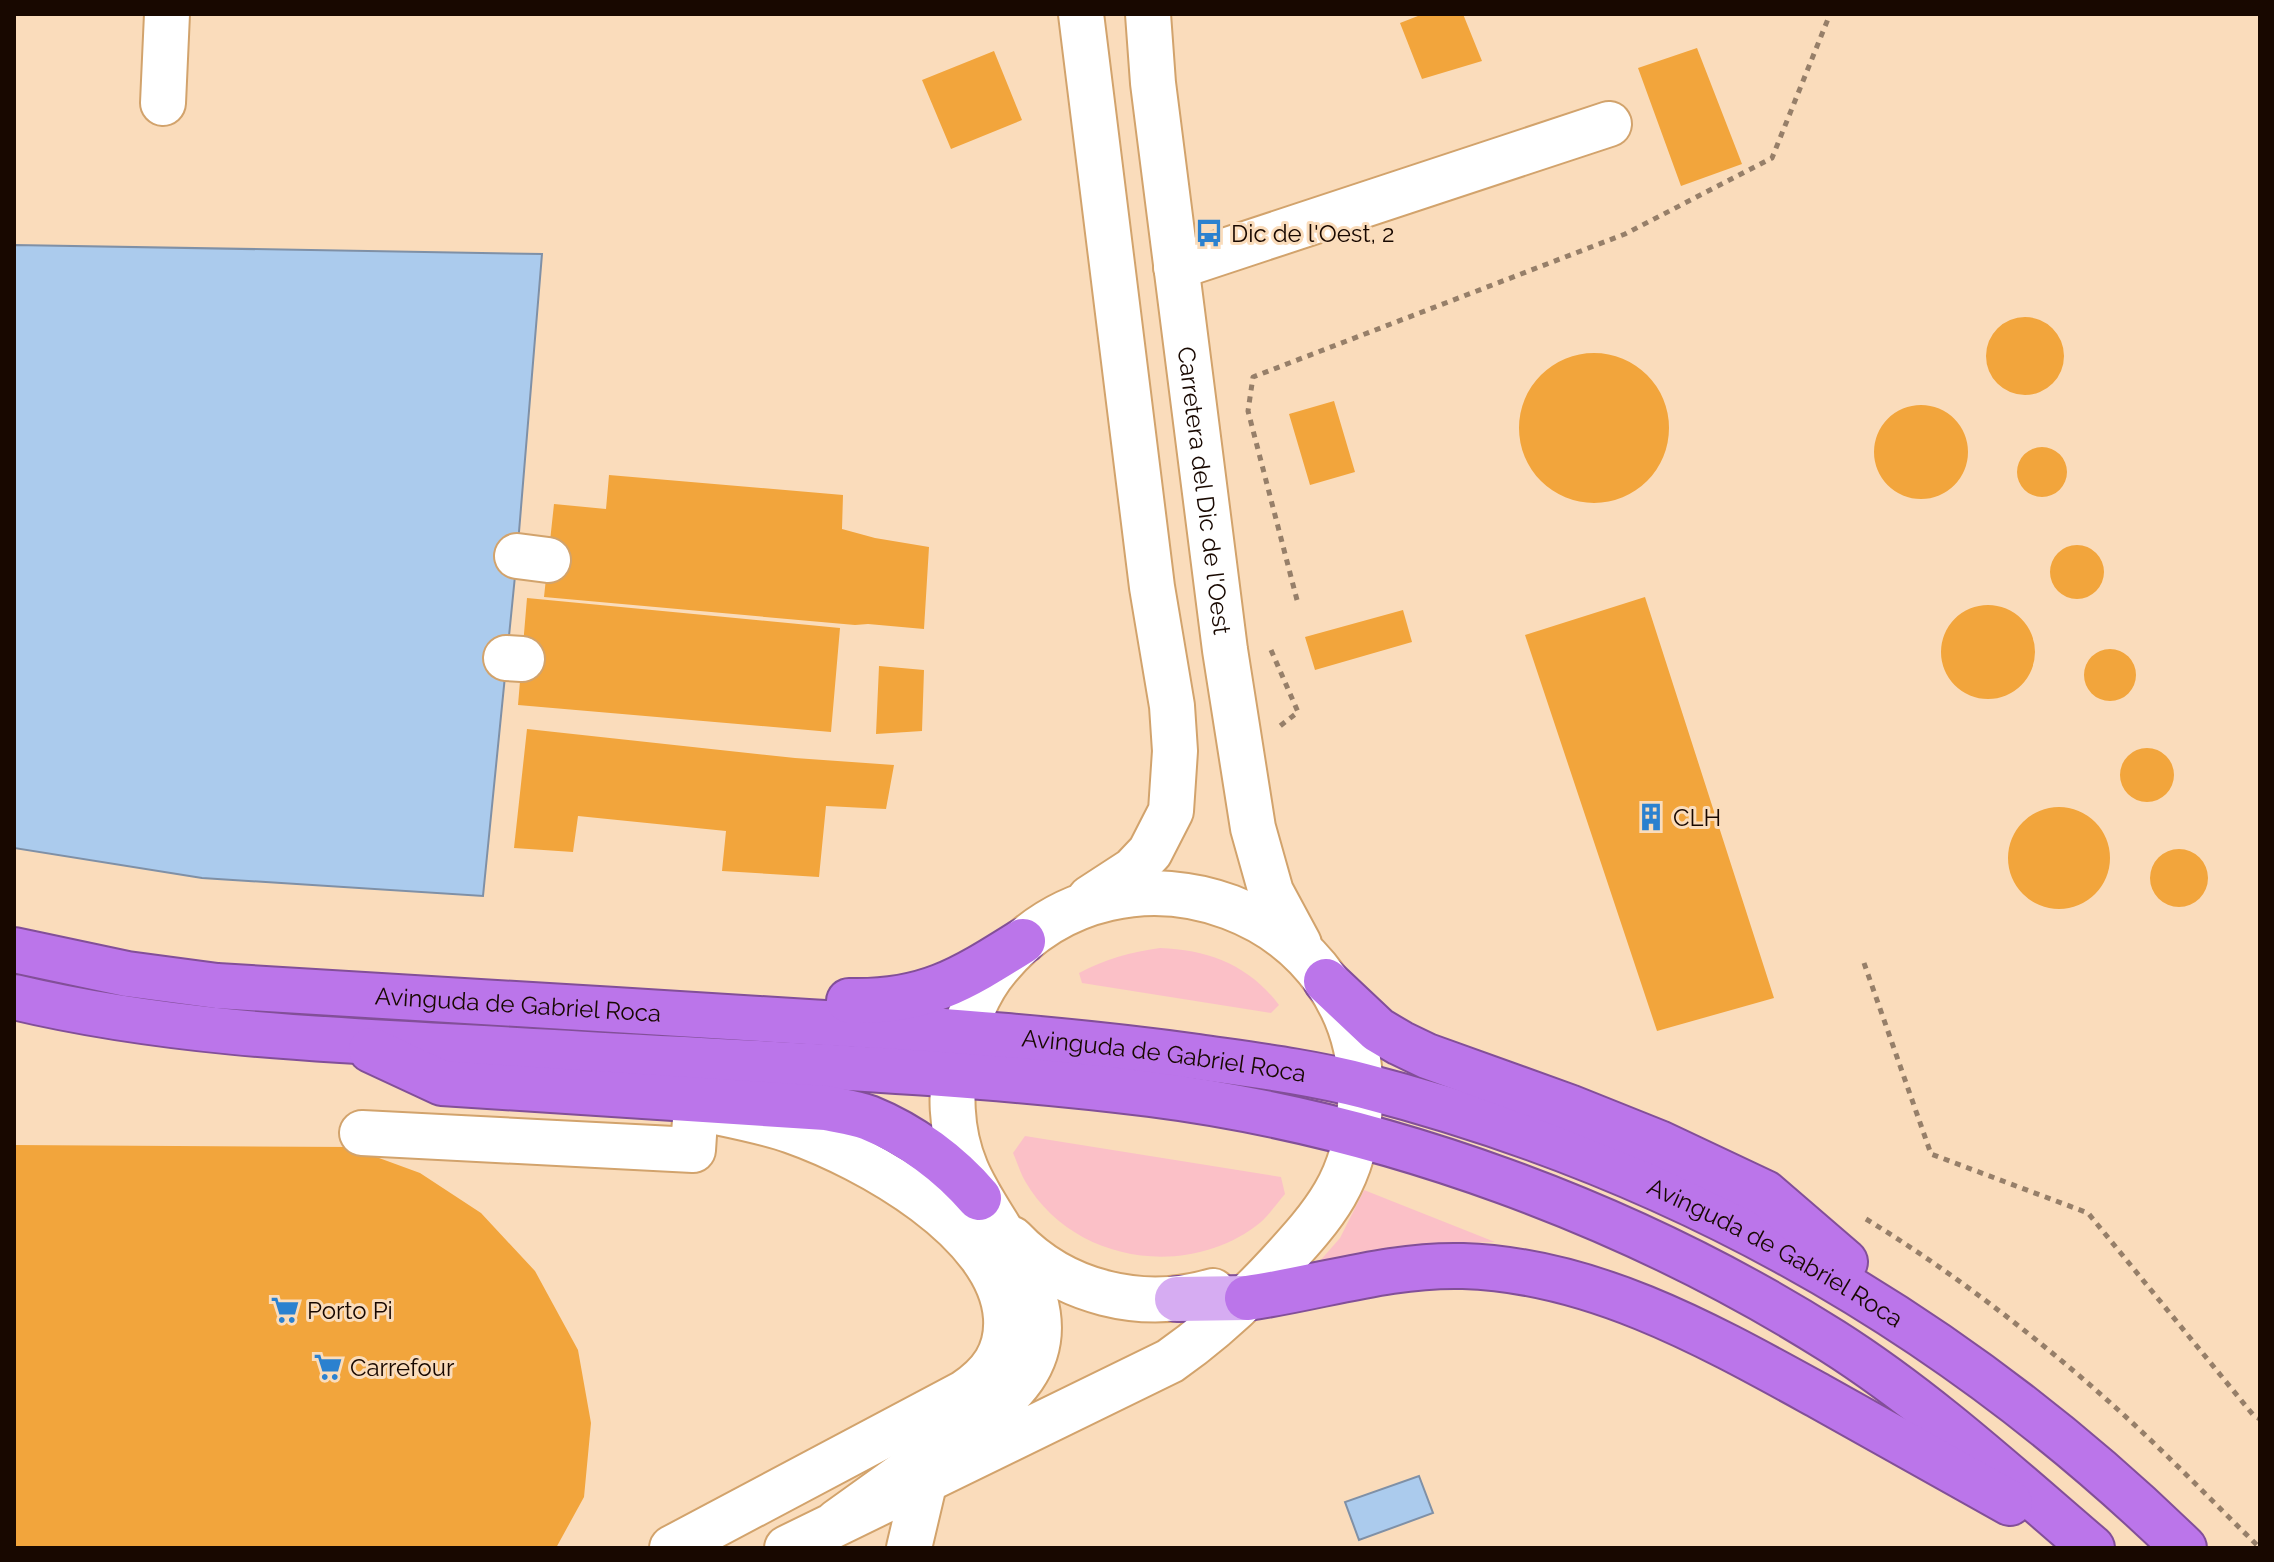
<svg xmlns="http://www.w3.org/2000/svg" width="2274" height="1562" viewBox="0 0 2274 1562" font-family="Raleway,sans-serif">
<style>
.green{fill:#fbc0c7}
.water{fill:#abcbed;stroke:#7f90a6;stroke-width:2}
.building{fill:#f2a53c}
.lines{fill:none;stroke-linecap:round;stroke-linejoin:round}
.minor-casing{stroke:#d2a36c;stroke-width:48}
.major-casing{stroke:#824f98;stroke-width:48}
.highway-casing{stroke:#824f98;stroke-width:48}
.path{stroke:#967f69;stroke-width:5;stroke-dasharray:6 6;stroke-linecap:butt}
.minor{stroke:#fff;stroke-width:44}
.major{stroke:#d6acf2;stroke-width:44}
.highway{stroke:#bb75ea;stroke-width:44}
.labels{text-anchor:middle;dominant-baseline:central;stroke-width:6;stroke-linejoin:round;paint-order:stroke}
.poi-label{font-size:24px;fill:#180800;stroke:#fadcbb;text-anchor:start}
.street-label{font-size:24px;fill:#180800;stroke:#fadcbb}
</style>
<rect width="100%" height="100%" fill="#fadcbb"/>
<path class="green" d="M1160,948C1209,950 1249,965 1279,1005L1271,1013L1082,983L1079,973C1106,959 1130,952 1160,948Z
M1025,1136L1281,1177L1285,1194C1277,1203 1270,1214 1261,1222C1189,1281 1072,1263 1025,1181C1020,1172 1017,1162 1013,1153Z
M1364,1190L1495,1242L1396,1246L1319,1262L1340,1238Z"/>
<path class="water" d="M14,245L542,254L517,556L483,896L202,878L14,848Z
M1419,1476L1433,1513L1359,1540L1345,1502Z"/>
<path class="building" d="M1423,14H1463L1482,61L1422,79L1400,23Z
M1697,48L1742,164L1681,186L1638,68Z
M994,51L1022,120L951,149L922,80Z
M1986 356a39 39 0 1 1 78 0a39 39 0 1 1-78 0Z
M1519 428a75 75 0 1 1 150 0a75 75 0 1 1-150 0Z
M1334,401L1355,472L1310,485L1289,414Z
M1874 452a47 47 0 1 1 94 0a47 47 0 1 1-94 0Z
M2017 472a25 25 0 1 1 50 0a25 25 0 1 1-50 0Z
M609,475L843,495L842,529L875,538L929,547L924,629L868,624L855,625L544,597L554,504L606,509Z
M2050 572a27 27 0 1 1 54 0a27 27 0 1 1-54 0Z
M1645,597L1774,998L1657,1031L1525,635Z
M527,598L840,628L831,732L518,705Z
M1941 652a47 47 0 1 1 94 0a47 47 0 1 1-94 0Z
M1403,610L1412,642L1315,670L1305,637Z
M2084 675a26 26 0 1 1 52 0a26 26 0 1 1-52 0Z
M879,666L924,670L922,731L876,734Z
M527,729L795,758L894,765L886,809L826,806L819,877L722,871L726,831L578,816L573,852L514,848Z
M2120 775a27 27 0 1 1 54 0a27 27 0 1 1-54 0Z
M2008 858a51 51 0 1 1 102 0a51 51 0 1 1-102 0Z
M2150 878a29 29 0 1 1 58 0a29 29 0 1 1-58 0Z
M14,1145L349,1147L420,1173L481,1213L535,1271L578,1350L591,1423L584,1497L556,1548H14Z"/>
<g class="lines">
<defs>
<g id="minor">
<path d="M1081,14L1152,587L1172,706L1175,751L1171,811L1150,852L1133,870L1090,898"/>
<path id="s1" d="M1148,14L1153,83L1225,650L1253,828L1271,892L1299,944"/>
<path d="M163,103L167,14"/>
<path d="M1176,267L1609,124"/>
<path d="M517,556L548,560"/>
<path d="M506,658L522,659"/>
<path d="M362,1133L693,1150L695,1120"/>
<path d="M1012,1239C1063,1293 1142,1312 1213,1291"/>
<path d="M672,1548L964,1393C991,1375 1008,1353 1006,1318C1001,1231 866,1157 792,1131C769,1123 745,1118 721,1113"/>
<path d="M787,1548L1170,1361C1210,1333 1245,1301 1278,1265C1325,1214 1355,1180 1360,1106C1373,910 1121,818 998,967C978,990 967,1020 959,1049C949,1088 950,1131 966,1169C992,1232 1073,1305 1023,1377C1001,1408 967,1429 936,1451C903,1475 870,1498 837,1522"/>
<path d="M909,1548L925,1480"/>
</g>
<path id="major" d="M1177,1299L1247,1298"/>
<g id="highway">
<path id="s2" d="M14,950L127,974L217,986C414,997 611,1010 808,1022C939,1030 1068,1039 1198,1057C1253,1065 1310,1072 1364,1086C1678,1167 1952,1322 2184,1548"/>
<path d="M1326,981L1378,1030L1400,1043L1427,1056L1569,1107L1659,1143L1765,1193L1845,1262"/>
<path d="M14,997C190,1039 373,1041 553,1052C752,1064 952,1069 1150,1094C1386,1124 1631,1214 1832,1341C1925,1400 2008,1476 2092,1548"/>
<path d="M849,1001C925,1003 961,980 1023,941"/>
<path d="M371,1050L442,1083L826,1108C840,1111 856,1113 869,1118C911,1135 950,1164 979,1198"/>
<path d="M1247,1298C1319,1288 1388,1264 1463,1266C1593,1270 1708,1335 1819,1396C1883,1432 1947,1468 2010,1503"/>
</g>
</defs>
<use href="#minor" class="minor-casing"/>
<use href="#major" class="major-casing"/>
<use href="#highway" class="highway-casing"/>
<path class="path" d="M1297,600L1248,411L1253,377L1625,234L1772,158L1830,14
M1271,650L1298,712L1280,726
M1864,963L1931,1154L2088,1213L2254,1416L2260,1419
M1866,1219C1954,1273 2038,1338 2115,1407C2165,1452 2212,1501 2260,1548"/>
<use href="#minor" class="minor"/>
<use href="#major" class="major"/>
<use href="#highway" class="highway"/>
</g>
<defs>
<symbol id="bus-bare" viewBox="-9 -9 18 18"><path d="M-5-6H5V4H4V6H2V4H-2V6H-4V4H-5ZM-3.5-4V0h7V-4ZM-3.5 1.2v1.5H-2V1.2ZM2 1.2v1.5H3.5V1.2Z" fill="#2b81cf" stroke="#fadcbb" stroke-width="2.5" paint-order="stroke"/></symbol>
<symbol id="building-bare" viewBox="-9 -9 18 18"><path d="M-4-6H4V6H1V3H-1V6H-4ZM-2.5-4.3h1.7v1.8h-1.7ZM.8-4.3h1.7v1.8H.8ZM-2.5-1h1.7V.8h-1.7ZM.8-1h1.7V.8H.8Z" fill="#2b81cf" stroke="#fadcbb" stroke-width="2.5" paint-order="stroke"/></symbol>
<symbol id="supermarket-bare" viewBox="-9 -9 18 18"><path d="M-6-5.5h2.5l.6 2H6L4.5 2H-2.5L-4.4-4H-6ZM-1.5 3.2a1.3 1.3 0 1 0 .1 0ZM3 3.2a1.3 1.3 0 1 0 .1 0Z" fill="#2b81cf" stroke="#fadcbb" stroke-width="2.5" paint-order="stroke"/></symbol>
</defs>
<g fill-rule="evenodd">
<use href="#bus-bare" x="1189" y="213" width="40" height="40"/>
<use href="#building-bare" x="1631" y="797" width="40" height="40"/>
<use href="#supermarket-bare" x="265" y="1290" width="40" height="40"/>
<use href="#supermarket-bare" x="308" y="1347" width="40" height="40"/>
</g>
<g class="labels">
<g class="poi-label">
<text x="1231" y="233">Dic de l'Oest, 2</text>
<text x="1673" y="817">CLH</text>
<text x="307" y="1310">Porto Pi</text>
<text x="350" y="1367">Carrefour</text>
</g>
<g class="street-label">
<text stroke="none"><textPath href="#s1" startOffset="480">Carretera del Dic de l'Oest</textPath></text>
<text stroke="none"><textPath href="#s2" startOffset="508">Avinguda de Gabriel Roca</textPath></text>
<text stroke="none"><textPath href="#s2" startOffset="1156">Avinguda de Gabriel Roca</textPath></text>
<text stroke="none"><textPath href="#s2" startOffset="1804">Avinguda de Gabriel Roca</textPath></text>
</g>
</g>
<rect width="2274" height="1562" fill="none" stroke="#180800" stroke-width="32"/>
</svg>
